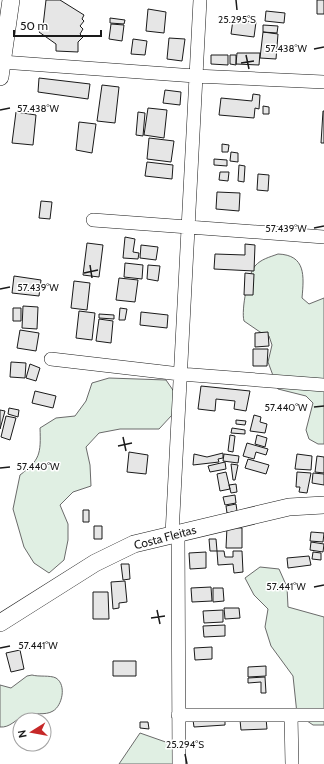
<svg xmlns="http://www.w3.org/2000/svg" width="324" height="764" viewBox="0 0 324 764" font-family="Cabin,sans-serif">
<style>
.green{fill:#e0efe3;stroke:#6a6a6a}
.building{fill:#e6e6e6;stroke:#1a1a1a}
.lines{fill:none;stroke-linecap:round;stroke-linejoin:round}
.minor-casing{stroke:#1a1a1a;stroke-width:14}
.major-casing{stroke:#1a1a1a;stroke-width:18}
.minor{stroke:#fff;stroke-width:13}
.major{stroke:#fff;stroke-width:17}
.ticks{fill:none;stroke:#1a1a1a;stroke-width:1.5}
.labels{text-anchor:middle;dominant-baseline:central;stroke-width:3;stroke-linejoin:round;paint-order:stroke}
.street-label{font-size:12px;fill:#1a1a1a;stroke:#fff}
.ticks-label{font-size:10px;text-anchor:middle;fill:#1a1a1a;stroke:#fff;stroke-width:3;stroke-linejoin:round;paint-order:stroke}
</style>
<rect width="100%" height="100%" fill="#fff"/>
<path class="green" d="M278,254C306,255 304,276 302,298L309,304L324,298V444H318L309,439L306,430L313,403L306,396L278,389L268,362L272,345L269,336L260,332L244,321C241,310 248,274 255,266C261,259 270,257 278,254Z
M109,378L166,380L177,396L172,415L159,429H120L99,433L86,447L90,465L91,486L73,492L60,505L68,524V540L64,560L49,573L34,563L24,547L13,509L20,475C40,460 41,454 40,428L56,418L75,416L86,401L92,383Z
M260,567L279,569L287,587L288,607L324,617V725H313L297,714L293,676L271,646L265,627L268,609L254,595L245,578Z
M32,675C39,677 50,675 56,678C67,685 62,706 53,711C45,716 34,712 25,715C16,719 10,728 0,727V685L11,688L27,676Z
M140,733L177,746L176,764H119Z"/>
<path class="building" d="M46,0H60L84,15L82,19L84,21L80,26L83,29L80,34L83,37L78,42V52L56,51V44L39,32L43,26Z
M317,0H324V14H317Z
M148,9L166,12L164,33L146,31Z
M266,11L285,13L284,23L265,21Z
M110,18L125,20L124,24L110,23Z
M233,20L256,22L254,37L231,34Z
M111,24L124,25L122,41L109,39Z
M263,25L278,26L277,33L263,32Z
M263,32L278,34L276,59L260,58Z
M169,38L185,39L182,61L167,59Z
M133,39L147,41L145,55L131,54Z
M237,53H260L259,65L236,64Z
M211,55H228V65L211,64Z
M230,55H236V65L230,64Z
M39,78L90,84L88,99L38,92Z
M102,85L119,87L115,123L97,121Z
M165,90L181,92L180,105L163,103Z
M253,94L260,95L259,109L255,108L254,118L219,115L221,98L252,101Z
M263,106L269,107V114H263Z
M148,108L167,110L164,138L144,135Z
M323,111H324V143H321Z
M16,112L36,115L33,145L12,143Z
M138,112L145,113L143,136L136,135Z
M79,122L96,124L92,153L76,150Z
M149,138L174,141L171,162L147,159Z
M222,144L229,145L228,152H222Z
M231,152L238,153V162L230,161Z
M214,159L227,160V166L214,165Z
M147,162L173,165L172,179L145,176Z
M239,165L245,166L244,182L238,181Z
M220,172H229L228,181L219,180Z
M258,174L269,175L268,191L257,190Z
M217,192L240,193L239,211L216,209Z
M41,201L52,202L50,219L39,218Z
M125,237L135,239L133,252L139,253L138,259L123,258Z
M87,243L103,245L99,277L83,275Z
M245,244L255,245L254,271L214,269L215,254L245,255Z
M141,245L158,247L156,260L140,258Z
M125,263L143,265L142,279L124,277Z
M148,265L160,266L158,281L147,279Z
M245,273L254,274L253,295H244Z
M14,276L41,280L39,296L12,293Z
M119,278L138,280L135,302L116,300Z
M74,281L90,283L87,310L71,308Z
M23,306L38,307L37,329L22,328Z
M13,308H21V321H13Z
M120,308L127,309L125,320H119Z
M79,311L95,313L92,340L76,338Z
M141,312L168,315L167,328L140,325Z
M99,314L114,315V319L99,318Z
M99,319L113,321L111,343L96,341Z
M20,330L39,333L36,351L17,348Z
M268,332L269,346L255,347V333Z
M253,349H268L267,366H253Z
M11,362L26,363L25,378L10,377Z
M30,364L40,368L36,381L26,378Z
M201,386L250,391L246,411L234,409L235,401L216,399L215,411L198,409Z
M35,391L56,396L53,408L32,403Z
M9,408L19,410L18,417L8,414Z
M0,410L5,411L0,429Z
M254,415L261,417L260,422L267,424L265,433L250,431Z
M6,416L16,418L10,440L1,437Z
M236,420L246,421L245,425L236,424Z
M232,428L245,430V434L231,433Z
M230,435L235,436L233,452L228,451Z
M257,435L267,438L265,447L255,444Z
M247,443L268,449L266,455L256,452L254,459L243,456Z
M129,452L148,455L146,474L127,472Z
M223,453V458L218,459L219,462L193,465L194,454L207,457Z
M224,454L239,456L238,463L223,461Z
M297,454L312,456L311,470L295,469Z
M317,456L324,457V473L315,472Z
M248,459L269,465L266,474L245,468Z
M225,462L226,469L210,472L208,466Z
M231,464L238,465L235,480H233Z
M226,472L230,489L220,491L217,474Z
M297,472L311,473L307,493L299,492L300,487H296Z
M313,473L324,474V485L312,483Z
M236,484L237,492L231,493L229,485Z
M235,495L236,503L225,505L223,497Z
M236,504L237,511L227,513L226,506Z
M83,510H89V522H83Z
M94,526H102V539H94Z
M227,527L242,528V548H226Z
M311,532L324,533L323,542L310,541Z
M209,539H216L217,551H210Z
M311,542L324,544L323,552L310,550Z
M217,551H224L225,557H233V551H242L243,572L234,573L233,564L218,565Z
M206,552V568L190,569L189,553Z
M313,552L321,553V560L312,559Z
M309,556L311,565L288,568L287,558Z
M121,564H129L130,579L123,580Z
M125,581L127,602L119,603V608L113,609L111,582Z
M211,587L212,601L192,602L191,588Z
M213,588H223L224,601L213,602Z
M93,592H108L109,619H93Z
M224,608H239L240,618L225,619Z
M223,610V622L204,623L203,611Z
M225,625V636L204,637L203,626Z
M212,647V659L195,660L194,648Z
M20,650L24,669L11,672L6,653Z
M113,661H136V676H113Z
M266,666V676L248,677V667Z
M265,677L266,693H261V682L248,683V678Z
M225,718V725L194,727L193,720Z
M266,718L267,729L241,730L240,720Z
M140,722H148L149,729L140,728Z"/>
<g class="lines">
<defs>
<path id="minor" d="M2,62L195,76L324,82
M93,220L324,237
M51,359L180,374L324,385
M178,533L179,764
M172,534L200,0
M178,715H324
M291,715L292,764"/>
<path id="major" d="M0,77L11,0
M0,623L95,563L134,544L289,507L324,505"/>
</defs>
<use href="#minor" class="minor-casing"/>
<use href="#major" class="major-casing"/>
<use href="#minor" class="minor"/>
<use href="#major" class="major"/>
</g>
<path class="ticks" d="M236,0L237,10M314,49L324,47M246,55L249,69M241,63L254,61M0,110L10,108M314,228L324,226M90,265L92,278M84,273L98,270M0,289L10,287M314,407L324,406M123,437L126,451M118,446L132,443M0,468L10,467M314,587L324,585M157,610L160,624M151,618L165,616M0,648L10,646M185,754L187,764"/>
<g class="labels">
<g class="street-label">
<text transform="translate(165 537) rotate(-15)">Costa Fleitas</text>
</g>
</g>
<g class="ticks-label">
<text x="237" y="23">25.295°S</text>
<text x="286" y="52">57.438°W</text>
<text x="38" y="112">57.438°W</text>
<text x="286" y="232">57.439°W</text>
<text x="38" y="291">57.439°W</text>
<text x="286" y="411">57.440°W</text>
<text x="38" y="470">57.440°W</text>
<text x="286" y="590">57.441°W</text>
<text x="38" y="649">57.441°W</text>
<text x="185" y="748">25.294°S</text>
</g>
<g transform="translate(32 732) rotate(259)"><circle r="19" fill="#ffffff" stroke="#a3a3a3"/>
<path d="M0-3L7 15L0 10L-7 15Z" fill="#c62828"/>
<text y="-6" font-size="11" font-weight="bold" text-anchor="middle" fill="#1a1a1a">N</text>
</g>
<path d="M14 30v6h87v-6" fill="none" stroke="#1a1a1a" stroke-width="2"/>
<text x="20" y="30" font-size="12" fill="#1a1a1a" stroke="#ffffff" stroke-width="3" paint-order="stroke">50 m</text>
</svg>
